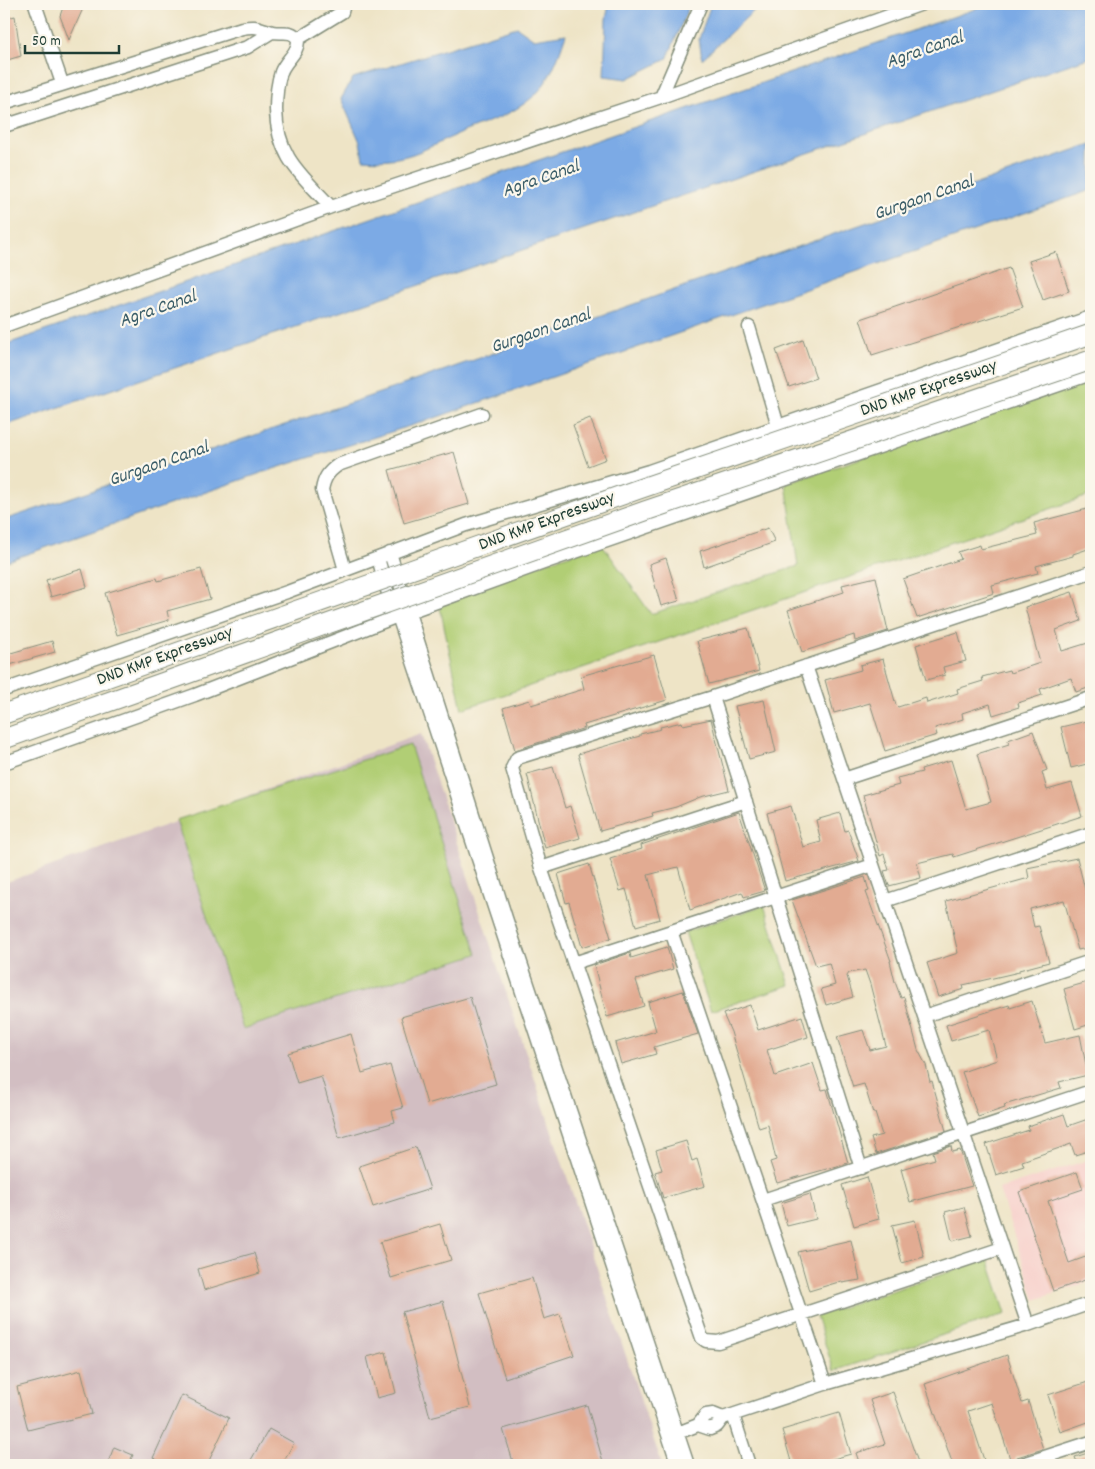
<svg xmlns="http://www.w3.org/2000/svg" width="1095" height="1469" viewBox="0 0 1095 1469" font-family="Dekko,sans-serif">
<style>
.built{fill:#f7d0cb}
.industrial{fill:#d2bec2}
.green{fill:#b1ce75;stroke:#688654}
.water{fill:#7baae5;stroke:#4d748c}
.building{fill:#e2ab92}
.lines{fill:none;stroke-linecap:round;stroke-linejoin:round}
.minor-casing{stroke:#86907d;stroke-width:15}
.minor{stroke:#fff;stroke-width:12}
.highway-bridge-casing{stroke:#86907d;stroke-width:21;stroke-linecap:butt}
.highway-bridge{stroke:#fff;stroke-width:19}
.labels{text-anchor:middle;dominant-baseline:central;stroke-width:4.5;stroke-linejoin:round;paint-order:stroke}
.street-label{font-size:18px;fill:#1f3d34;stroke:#fbf7ec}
.water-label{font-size:19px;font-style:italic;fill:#3b5e69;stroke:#fbf7ec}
</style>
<rect width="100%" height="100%" fill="#fbf7ec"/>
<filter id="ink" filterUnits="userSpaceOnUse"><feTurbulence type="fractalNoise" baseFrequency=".02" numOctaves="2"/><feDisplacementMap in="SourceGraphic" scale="10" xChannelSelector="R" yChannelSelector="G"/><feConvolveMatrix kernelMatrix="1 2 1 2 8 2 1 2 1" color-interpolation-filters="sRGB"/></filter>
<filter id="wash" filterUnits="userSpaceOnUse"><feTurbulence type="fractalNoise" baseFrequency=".0096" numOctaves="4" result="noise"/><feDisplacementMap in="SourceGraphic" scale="20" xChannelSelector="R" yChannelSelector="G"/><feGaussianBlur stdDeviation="1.12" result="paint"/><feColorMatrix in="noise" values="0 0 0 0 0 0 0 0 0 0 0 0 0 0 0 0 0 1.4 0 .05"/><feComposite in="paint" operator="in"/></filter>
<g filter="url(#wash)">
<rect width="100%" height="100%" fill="#eee4c6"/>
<path class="built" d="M1091,1159V1281L1035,1300L999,1189Z"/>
<path class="industrial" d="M421,734L662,1465H4V883Z"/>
<path class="green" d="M1091,379V495L462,709L438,598L602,544L651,614L798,566L786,484Z
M410,745L477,954L243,1029L176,820Z
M764,905L790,985L711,1011L685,932Z
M988,1259L1006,1314L834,1371L816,1316Z"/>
<path class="water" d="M609,4H690L667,59L627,79L604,76L606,19Z
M711,4H761L702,59L699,39Z
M990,4H1091V57L4,426V345Z
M517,27L534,39L566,34C560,53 550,81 535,95C512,116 488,121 461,133C423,149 407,163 363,159L360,142L341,99L353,78Z
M1091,144V190L429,420L267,471L4,562V520L394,388Z"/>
<g id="blocks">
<path class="building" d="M64,4H85L69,40L60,16Z
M15,16L21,56L4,61V19Z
M1056,252L1069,291L1043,300L1029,261Z
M1009,268L1023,307L872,355L860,319Z
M803,340L816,378L789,387L776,350Z
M590,418L606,459L588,466L573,425Z
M454,452L469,504L404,523L389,470Z
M1087,509L1091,524V548L1073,554V556L1036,566L1038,573L992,585L994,593L917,618L903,579L961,559L958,552L980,545L981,549L1037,535L1034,523Z
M768,528L775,542L704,567L700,551Z
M666,558L679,601L661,606L649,564Z
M82,569L87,587L51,597L46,580Z
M201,569L210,599L167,611L169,620L117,635L105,593L157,578L158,581Z
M876,577L888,631L855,641L854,635L802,652L788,610L844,592L842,585Z
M1072,592L1081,621L1056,630L1062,651L1088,643L1091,651V687L1076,692L1071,678L1040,689L1042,695L1018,703L1019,707L993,715L990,704L962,713L963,719L935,728L937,735L885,751L870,703L834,713L825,680L861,670L860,665L883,659L896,705L898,707L926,698L927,703L958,693L957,689L983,681L982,677L1009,670L1010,673L1040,663L1025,607Z
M748,628L759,671L709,684L697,641Z
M958,632L966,661L943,667L945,675L926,680L916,645Z
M52,641L55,652L6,666L4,655Z
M654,655L667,700L584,725L585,728L515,750L503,708L529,700L531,705L584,689L581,676Z
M764,700L776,752L749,759L735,706Z
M711,719L729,790L700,797L676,807L652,813L653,816L600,831L578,754L640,736V734L661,729L660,727L682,722L683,725Z
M1087,721L1091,738V763L1071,768L1061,727Z
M1033,731L1047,770L1042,772L1047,790L1072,783L1082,816L954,857L953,854L917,863L921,878L889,886L884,871L889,870L884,854L880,856L863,795L899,785L897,778L922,772L921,769L951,760L966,809L991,802L977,754L1009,744L1008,740Z
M553,767L565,808L570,806L580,838L545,848L527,774Z
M791,806L803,847L821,842L816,820L840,813L845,831L848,830L859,861L785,881L767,813Z
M739,812L765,891L744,897L742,892L690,910L678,867L648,875L660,919L636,926L626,889L620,891L610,859L642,849L641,845Z
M1077,858L1089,905H1091V947L1078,950L1064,900L1030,909L1034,927L1039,926L1049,962L1019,970V972L963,985L964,989L938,997L927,963L958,953L946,901L1029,878L1027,868Z
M589,864L611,938L582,947L569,902L566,903L558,874Z
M865,877L869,891L866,892L891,961H890L895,982L901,998L904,997L918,1050L926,1065L930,1082L932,1081L946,1131L876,1154L871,1138L882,1135L875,1113H873L864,1084L853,1087L837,1037L863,1030L870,1050L886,1046L870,984L865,970L849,973L847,976L853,997L826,1005L821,989L835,985L829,963L816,966L792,900Z
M667,947L673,969L636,980L644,1006L607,1017L594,965L630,953L631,958Z
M1091,981V1024L1075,1029L1064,989Z
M683,991L698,1034L654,1047L656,1054L621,1064L615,1043L656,1031L648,1002Z
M470,997L496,1084L427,1104L401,1017Z
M1032,1001L1045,1043L1080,1035L1088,1075L1059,1082L1061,1088L1004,1105L1005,1108L978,1117L962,1072L997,1060L989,1030L951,1041L946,1025L1009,1005L1010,1008Z
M750,1005L758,1030L802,1016L808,1037L767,1050L775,1076L813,1063L822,1090L827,1089L848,1163L777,1183L770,1162L776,1160L768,1125L759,1128L731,1032L723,1014Z
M351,1034L362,1073L390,1065L403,1108L392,1111L395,1122L339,1138L321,1076L297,1083L288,1053Z
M1064,1114L1068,1126L1091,1118V1150L1075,1155L1071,1144L1022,1161L1024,1166L996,1175L986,1144L1029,1130L1028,1126Z
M686,1141L692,1161L697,1159L705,1186L663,1198L655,1172L662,1170L656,1150Z
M951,1146L952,1152L960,1150L972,1186L910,1202L901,1169L935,1159L933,1152Z
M416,1147L430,1189L373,1207L359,1166Z
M1077,1172L1083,1189L1048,1201L1069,1263L1091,1255V1278L1053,1291L1019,1192Z
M867,1177L879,1219L854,1226L842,1185Z
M810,1194L816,1219L787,1226L781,1203Z
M964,1207L972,1236L952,1241L945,1212Z
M915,1220L924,1257L902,1263L892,1225Z
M440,1224L451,1260L391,1278L380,1242Z
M851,1240L860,1280L842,1283V1281L809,1291L798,1252Z
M254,1253L260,1273L204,1290L198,1269Z
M532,1278L544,1319L560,1314L574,1355L505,1378L479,1293Z
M443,1301L470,1407L430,1417L402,1312Z
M386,1352L396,1393L377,1398L367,1357Z
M1007,1355L1022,1403L1028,1401L1043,1449L1017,1457L1012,1465L992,1403L968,1411L984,1460L968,1465H953L925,1384Z
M81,1370L92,1414L28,1430L17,1387Z
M1091,1381V1421L1060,1432L1048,1395Z
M893,1392L919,1465H860L856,1453L885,1444L870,1400Z
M182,1395L229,1418L207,1465H168L153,1458Z
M587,1405L604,1465H514L503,1429Z
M839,1413L851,1454L812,1465H792L782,1430Z
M269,1429L294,1443L281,1465H248Z
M114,1447L133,1455L128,1465H107Z
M1091,1452V1465H1078L1075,1457Z"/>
</g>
</g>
<g filter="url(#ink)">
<use href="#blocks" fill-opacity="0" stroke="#86907d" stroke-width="1"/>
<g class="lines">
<defs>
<path id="minor" d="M35,4L62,83
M298,39L342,12L344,4
M661,97L701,4
M4,103L242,28C258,25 259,29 273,32C283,34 291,29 298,39C299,53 286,59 281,72C277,84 276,98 276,110C277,158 302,175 331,207
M4,126L248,47L272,32
M4,326L331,207L661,97L922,4
M749,327L778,426
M390,553L506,918L688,1465
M378,558L392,608L398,616L678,1465
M345,570L322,490C324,478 328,472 338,465L482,414
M806,666L1028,1325
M4,690L287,592L466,525L649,471L1091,317
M713,697L861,1168
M4,763L195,695L398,616L549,561L1091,374
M844,779L1091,698
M541,868L746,801
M885,901L1091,833
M671,931L825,1384
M574,963L873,865
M924,1016L1091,961
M763,1200L1091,1091
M1002,1248L718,1342L706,1341L702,1338L541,868L512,768L517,758L713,697L1091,572
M733,1415L749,1465
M698,1425L710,1429L717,1426L723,1418L825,1384L1028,1325L1091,1303
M670,1436L698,1425L706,1415L713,1414L723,1418
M1020,1465L1091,1442"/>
</defs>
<use href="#minor" class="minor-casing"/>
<use href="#minor" class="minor"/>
<defs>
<path id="highway-bridge" d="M4,714L639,489L1091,334
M4,739L645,511L1091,360"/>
</defs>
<use href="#highway-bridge" class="highway-bridge-casing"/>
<use href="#highway-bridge" class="highway-bridge"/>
</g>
</g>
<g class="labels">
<g class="street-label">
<text transform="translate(929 389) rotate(-19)">DND KMP Expressway</text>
<text transform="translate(547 522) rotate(-20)">DND KMP Expressway</text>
<text transform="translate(165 657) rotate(-20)">DND KMP Expressway</text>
</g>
<g class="water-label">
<text transform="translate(925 51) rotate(-19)">Agra Canal</text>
<text transform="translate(541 180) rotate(-19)">Agra Canal</text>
<text transform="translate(924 199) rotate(-19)">Gurgaon Canal</text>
<text transform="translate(158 310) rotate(-19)">Agra Canal</text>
<text transform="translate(541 332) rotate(-19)">Gurgaon Canal</text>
<text transform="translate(159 465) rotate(-19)">Gurgaon Canal</text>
</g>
</g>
<rect width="1095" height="1469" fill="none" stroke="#fbf7ec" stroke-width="20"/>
<path d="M25 45v8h94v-8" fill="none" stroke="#1f3d34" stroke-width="2.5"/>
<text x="32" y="45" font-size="15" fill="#1f3d34" stroke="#fbf7ec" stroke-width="4" paint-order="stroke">50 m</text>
</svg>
